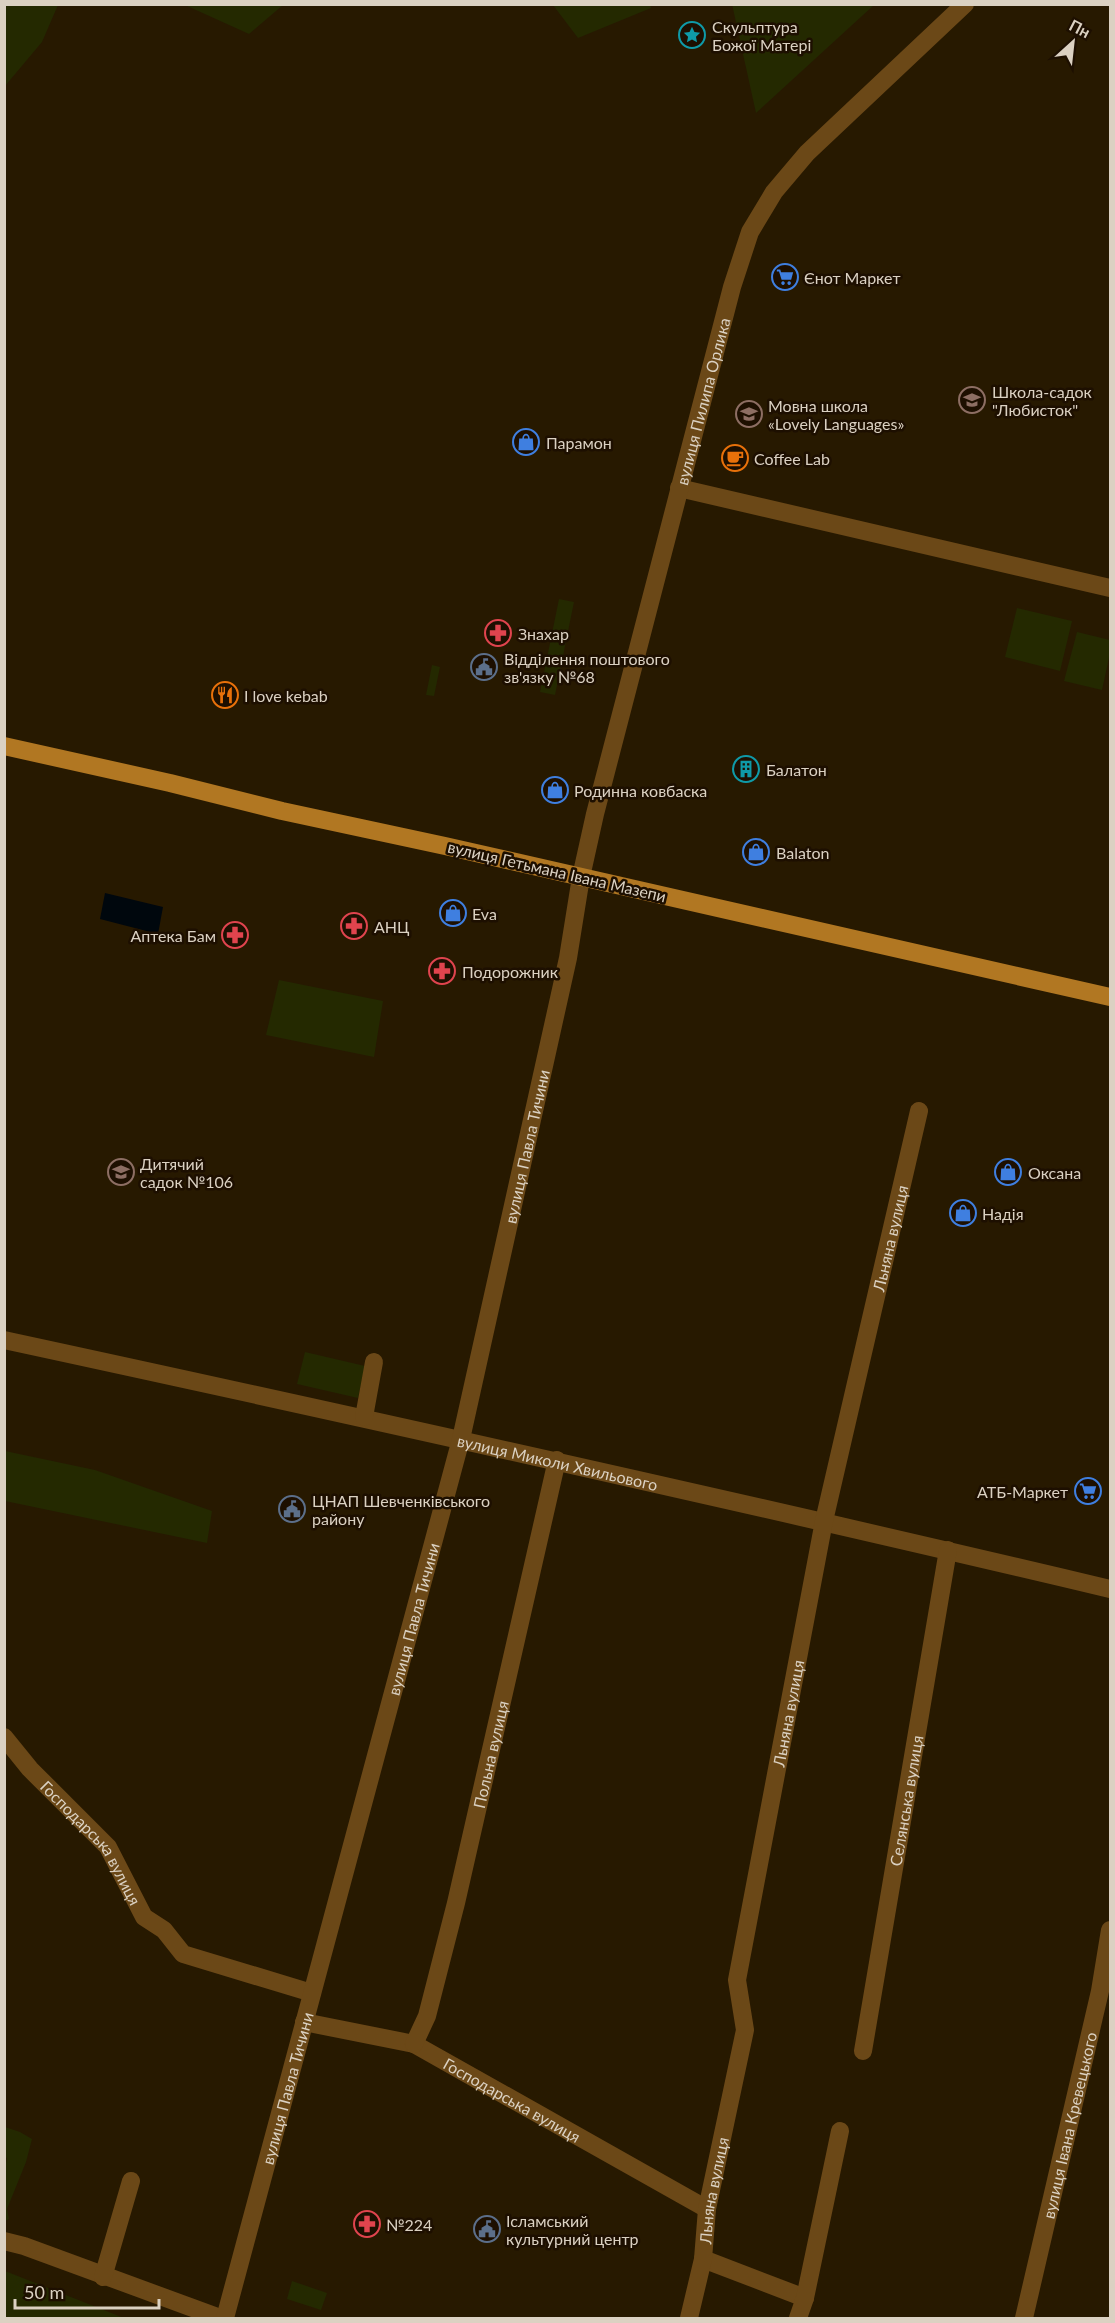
<svg xmlns="http://www.w3.org/2000/svg" width="1115" height="2323" viewBox="0 0 1115 2323" font-family="Lato,sans-serif">
<style>
.green{fill:#242900}
.water{fill:#00070d}
.lines{fill:none;stroke-linecap:round;stroke-linejoin:round}
.minor{stroke:#6b4817;stroke-width:18}
.major{stroke:#b17722;stroke-width:18}
.labels{text-anchor:middle;dominant-baseline:central;stroke-width:5;stroke-linejoin:round;paint-order:stroke}
.poi-label{font-size:16px;fill:#dbd1c2;stroke:#1d0f00;text-anchor:start}
.street-label{font-size:16px;fill:#dbd1c2;stroke:#1d0f00}
</style>
<rect width="100%" height="100%" fill="#271900"/>
<path class="green" d="M650,4L651,8L578,38L553,5Z
M732,4H874V5L756,113Z
M4,5H58L42,42L5,86Z
M185,5H283L249,34Z
M559,599L574,602L555,695L540,692Z
M1017,608L1072,621L1060,671L1005,657Z
M1077,632L1110,640V653L1102,690L1064,681Z
M432,665L440,667L434,696L426,695Z
M279,980L383,1001L374,1057L266,1035Z
M305,1352L365,1366L358,1398L297,1384Z
M5,1451L95,1470L212,1511L207,1543L5,1501Z
M5,2127L20,2132L32,2139L26,2162L7,2209L9,2219L5,2221L4,2172L7,2158L5,2157Z
M5,2271L124,2318H5Z
M292,2281L327,2293L321,2310L287,2299Z"/>
<path class="water" d="M105,893L163,907L158,934L100,919Z"/>
<g class="lines">
<g class="minor">
<path d="M679,488L1110,588"/>
<path id="s1" d="M4,1340C374,1420 743,1502 1110,1589"/>
<path d="M364,1417L374,1362"/>
<path id="s2" d="M4,1737L30,1769L108,1847L144,1917L164,1930L183,1954L312,1993"/>
<path id="s3" d="M304,2022L414,2044L707,2209"/>
<path id="s4" d="M414,2044L427,2016L456,1903L557,1460"/>
<path id="s5" d="M863,2051L948,1550"/>
<path d="M4,2241L24,2246L220,2318"/>
<path d="M703,2259L805,2298"/>
<path d="M103,2277L131,2181"/>
<path id="s6" d="M225,2318L461,1439L568,958L581,877L595,814L732,287L750,232L774,192L807,153L965,4"/>
<path id="s7" d="M689,2318L703,2259L707,2209L745,2030L737,1980L824,1521L919,1111"/>
<path d="M798,2318L805,2298L840,2131"/>
<path id="s8" d="M1024,2318L1100,1991L1110,1930"/>
</g>
<path class="major" d="M4,746L170,783L282,811L445,846L1110,997"/>
</g>
<defs>
<symbol id="sight-ring" viewBox="-11 -11 22 22"><circle r="9.5" fill="#1d0f00" stroke="#0f9aa8" stroke-width="1.5"/><path d="M0-6L1.8-2.2L6-1.7L2.9 1.2L3.7 5.4L0 3.3L-3.7 5.4L-2.9 1.2L-6-1.7L-1.8-2.2Z" fill="#0f9aa8"/></symbol>
<symbol id="supermarket-ring" viewBox="-11 -11 22 22"><circle r="9.5" fill="#1d0f00" stroke="#3f7fe0" stroke-width="1.5"/><path d="M-6-5.5h2.5l.6 2H6L4.5 2H-2.5L-4.4-4H-6ZM-1.5 3.2a1.3 1.3 0 1 0 .1 0ZM3 3.2a1.3 1.3 0 1 0 .1 0Z" fill="#3f7fe0"/></symbol>
<symbol id="school-ring" viewBox="-11 -11 22 22"><circle r="9.5" fill="#1d0f00" stroke="#8d6e63" stroke-width="1.5"/><path d="M0-5L7-2L0 1L-7-2ZM-4 1L0 2.5L4 1V4Q0 6-4 4Z" fill="#8d6e63"/></symbol>
<symbol id="shop-ring" viewBox="-11 -11 22 22"><circle r="9.5" fill="#1d0f00" stroke="#3f7fe0" stroke-width="1.5"/><path d="M-5-2.5h2.3a2.7 3.5 0 0 1 5.4 0H5L5.5 6h-11ZM-1.5-2.5h3a1.5 2.3 0 0 0-3 0Z" fill="#3f7fe0"/></symbol>
<symbol id="cafe-ring" viewBox="-11 -11 22 22"><circle r="9.5" fill="#1d0f00" stroke="#e8710a" stroke-width="1.5"/><path d="M-5.5-4.5H6V0H3Q3 3.5 0 3.5H-2.5Q-5.5 3.5-5.5 0ZM3-3.2v2h1.7v-2ZM-6 4.5H4V6H-6Z" fill="#e8710a"/></symbol>
<symbol id="pharmacy-ring" viewBox="-11 -11 22 22"><circle r="9.5" fill="#1d0f00" stroke="#e0444e" stroke-width="1.5"/><path d="M-2-6h4v4h4v4h-4v4h-4v-4h-4v-4h4Z" fill="#e0444e"/></symbol>
<symbol id="civic-ring" viewBox="-11 -11 22 22"><circle r="9.5" fill="#1d0f00" stroke="#5c6f8a" stroke-width="1.5"/><path d="M-.6-6.5H3V-4.5H.6V-3L4-1V1h2V6H-6V1h2V-1L-.6-3ZM-1.2 2.5V6h2.4V2.5Z" fill="#5c6f8a"/></symbol>
<symbol id="restaurant-ring" viewBox="-11 -11 22 22"><circle r="9.5" fill="#1d0f00" stroke="#e8710a" stroke-width="1.5"/><path d="M-5-6h1v4h1v-4h1v4h1v-4h1v5L-1.5 .5V6h-2V.5L-5-1ZM5-6V6H3V1.5H1.5Q1.5-4 5-6Z" fill="#e8710a"/></symbol>
<symbol id="building-ring" viewBox="-11 -11 22 22"><circle r="9.5" fill="#1d0f00" stroke="#0f9aa8" stroke-width="1.5"/><path d="M-4-6H4V6H1V3H-1V6H-4ZM-2.5-4.3h1.7v1.8h-1.7ZM.8-4.3h1.7v1.8H.8ZM-2.5-1h1.7V.8h-1.7ZM.8-1h1.7V.8H.8Z" fill="#0f9aa8"/></symbol>
</defs>
<g fill-rule="evenodd">
<use href="#sight-ring" x="677" y="20" width="30" height="30"/>
<use href="#supermarket-ring" x="770" y="262" width="30" height="30"/>
<use href="#school-ring" x="957" y="385" width="30" height="30"/>
<use href="#school-ring" x="734" y="399" width="30" height="30"/>
<use href="#shop-ring" x="511" y="427" width="30" height="30"/>
<use href="#cafe-ring" x="720" y="443" width="30" height="30"/>
<use href="#pharmacy-ring" x="483" y="618" width="30" height="30"/>
<use href="#civic-ring" x="469" y="652" width="30" height="30"/>
<use href="#restaurant-ring" x="210" y="680" width="30" height="30"/>
<use href="#building-ring" x="731" y="754" width="30" height="30"/>
<use href="#shop-ring" x="540" y="775" width="30" height="30"/>
<use href="#shop-ring" x="741" y="837" width="30" height="30"/>
<use href="#shop-ring" x="438" y="898" width="30" height="30"/>
<use href="#pharmacy-ring" x="339" y="911" width="30" height="30"/>
<use href="#pharmacy-ring" x="220" y="920" width="30" height="30"/>
<use href="#pharmacy-ring" x="427" y="956" width="30" height="30"/>
<use href="#school-ring" x="106" y="1157" width="30" height="30"/>
<use href="#shop-ring" x="993" y="1157" width="30" height="30"/>
<use href="#shop-ring" x="948" y="1198" width="30" height="30"/>
<use href="#supermarket-ring" x="1073" y="1476" width="30" height="30"/>
<use href="#civic-ring" x="277" y="1494" width="30" height="30"/>
<use href="#pharmacy-ring" x="352" y="2209" width="30" height="30"/>
<use href="#civic-ring" x="472" y="2214" width="30" height="30"/>
</g>
<g class="labels">
<g class="poi-label">
<text x="712" y="26">Скульптура<tspan x="712" dy="18">Божої Матері</tspan></text>
<text x="804" y="277">Єнот Маркет</text>
<text x="992" y="391">Школа-садок<tspan x="992" dy="18">"Любисток"</tspan></text>
<text x="768" y="405">Мовна школа<tspan x="768" dy="18">«Lovely Languages»</tspan></text>
<text x="546" y="442">Парамон</text>
<text x="754" y="458">Coffee Lab</text>
<text x="518" y="633">Знахар</text>
<text x="504" y="658">Відділення поштового<tspan x="504" dy="18">зв'язку №68</tspan></text>
<text x="244" y="695">I love kebab</text>
<text x="766" y="769">Балатон</text>
<text x="574" y="790">Родинна ковбаска</text>
<text x="776" y="852">Balaton</text>
<text x="472" y="913">Eva</text>
<text x="374" y="926">АНЦ</text>
<text x="216" y="935" text-anchor="end">Аптека Бам</text>
<text x="462" y="971">Подорожник</text>
<text x="140" y="1163">Дитячий<tspan x="140" dy="18">садок №106</tspan></text>
<text x="1028" y="1172">Оксана</text>
<text x="982" y="1213">Надія</text>
<text x="1068" y="1491" text-anchor="end">АТБ-Маркет</text>
<text x="312" y="1500">ЦНАП Шевченківського<tspan x="312" dy="18">району</tspan></text>
<text x="506" y="2220">Ісламський<tspan x="506" dy="18">культурний центр</tspan></text>
<text x="386" y="2224">№224</text>
</g>
<g class="street-label">
<text stroke="none"><textPath href="#s6" startOffset="1976">вулиця Пилипа Орлика</textPath></text>
<text transform="translate(557 871) rotate(13)">вулиця Гетьмана Івана Мазепи</text>
<text stroke="none"><textPath href="#s6" startOffset="1210">вулиця Павла Тичини</textPath></text>
<text stroke="none"><textPath href="#s7" startOffset="1102">Льняна вулиця</textPath></text>
<text stroke="none"><textPath href="#s1" startOffset="567">вулиця Миколи Хвильового</textPath></text>
<text stroke="none"><textPath href="#s6" startOffset="724">вулиця Павла Тичини</textPath></text>
<text stroke="none"><textPath href="#s7" startOffset="616">Льняна вулиця</textPath></text>
<text stroke="none"><textPath href="#s4" startOffset="300">Польна вулиця</textPath></text>
<text stroke="none"><textPath href="#s5" startOffset="254">Селянська вулиця</textPath></text>
<text stroke="none"><textPath href="#s2" startOffset="138">Господарська вулиця</textPath></text>
<text stroke="none"><textPath href="#s6" startOffset="238">вулиця Павла Тичини</textPath></text>
<text stroke="none"><textPath href="#s3" startOffset="225">Господарська вулиця</textPath></text>
<text stroke="none"><textPath href="#s8" startOffset="198">вулиця Івана Кревецького</textPath></text>
<text stroke="none"><textPath href="#s7" startOffset="130">Льняна вулиця</textPath></text>
</g>
</g>
<rect width="1115" height="2323" fill="none" stroke="#dbd1c2" stroke-width="12"/>
<g transform="translate(1073 42) rotate(27)" stroke="#1d0f00" stroke-width="4.5" paint-order="stroke">
<path d="M0-4.5L10 22L0 15L-10 22Z" fill="#dbd1c2"/>
<text y="-9" font-size="16" font-weight="bold" text-anchor="middle" fill="#dbd1c2">Пн</text>
</g>
<path d="M15 2299v9h144v-9" fill="none" stroke="#dbd1c2" stroke-width="3"/>
<text x="24" y="2299" font-size="18" fill="#dbd1c2" stroke="#1d0f00" stroke-width="4.5" paint-order="stroke">50 m</text>
</svg>
